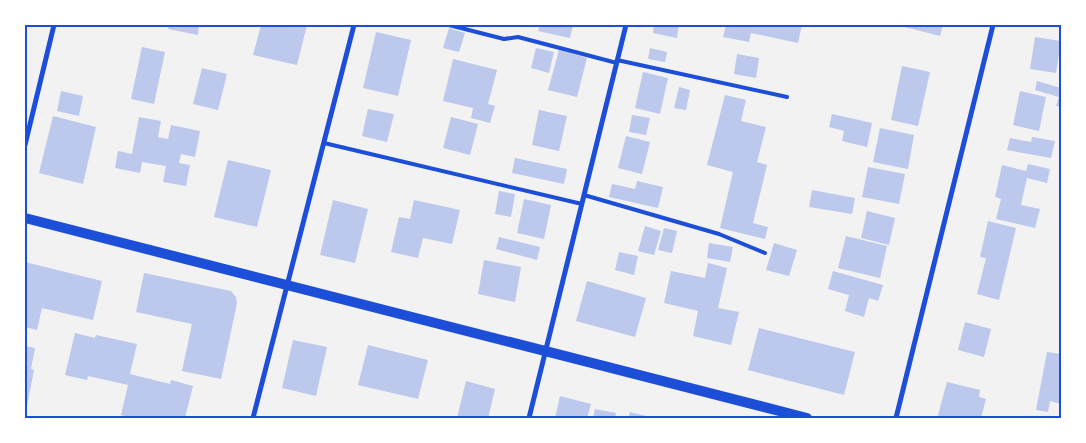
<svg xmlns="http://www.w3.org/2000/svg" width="1086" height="443" viewBox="0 0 1086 443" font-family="Lato,sans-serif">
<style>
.building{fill:#bdc9ec}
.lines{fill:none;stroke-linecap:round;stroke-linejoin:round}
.service{stroke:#1d4ed8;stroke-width:4}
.minor{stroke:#1d4ed8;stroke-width:5}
.secondary{stroke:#1d4ed8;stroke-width:10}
.neatline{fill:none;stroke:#1d4ed8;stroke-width:2}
</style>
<rect width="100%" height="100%" fill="#f2f2f2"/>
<path class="building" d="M169,25H199L198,35L168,29Z
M261,25H307L297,65L253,55Z
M540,25H573L570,38L538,31Z
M654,25H679L677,38L653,33Z
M726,25H802L798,43L751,33L749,42L723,37Z
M897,25H943L940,36Z
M449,28L465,33L459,52L443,48Z
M376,32L411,40L398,96L363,88Z
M1035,37L1061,41L1056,73L1030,69Z
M142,47L165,52L154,104L131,99Z
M536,48L554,52L549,73L531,68Z
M650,48L667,52L665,62L648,59Z
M559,50L587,58L577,97L548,90Z
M737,54L759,58L756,78L734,74Z
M453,59L497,70L488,104L495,106L490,123L471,118L473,108L443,101Z
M902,66L930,72L918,126L891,120Z
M202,68L227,74L218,110L193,104Z
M643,72L668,78L660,114L635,108Z
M1037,81L1061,88V107L1056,106L1059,97L1035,90Z
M679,87L690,90L686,110L674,108Z
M61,91L83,96L79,116L57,111Z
M1020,91L1046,97L1039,131L1013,125Z
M725,95L746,100L741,121L766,127L757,162L767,165L753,223L768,227L765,239L720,228L733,172L707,165Z
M368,109L394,114L387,142L362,136Z
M539,110L567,116L559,151L532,145Z
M832,114L872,123L867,147L842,141L844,131L829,127Z
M632,115L650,118L646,135L629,132Z
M53,116L96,127L83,184L39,173Z
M139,117L161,121L158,137L168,139L171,125L200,131L195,157L181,154L179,163L190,165L186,186L163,182L166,166L142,162L140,173L115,168L118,151L132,154Z
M451,117L478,124L470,155L443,148Z
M880,128L914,135L908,169L873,162Z
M626,136L650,142L642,174L618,168Z
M1032,137L1055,141L1051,158L1007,150L1010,138L1031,142Z
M515,158L567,169L564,184L512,173Z
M228,160L271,170L257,227L214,217Z
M1028,164L1050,169L1047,183L1027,178L1021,205L1040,209L1035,228L996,219L1001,199L995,197L1002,165L1026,171Z
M868,167L905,174L899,204L862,197Z
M637,181L663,187L658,208L609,197L612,184L635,189Z
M812,190L855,198L852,214L809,207Z
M499,191L515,194L511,217L495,214Z
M524,199L551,205L544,239L517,233Z
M333,200L368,209L355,263L320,255Z
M414,200L460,210L452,244L423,238L418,258L391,252L399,217L410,219Z
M867,211L895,218L889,245L861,238Z
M988,221L1016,228L999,300L977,294L986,258L980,257Z
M645,226L661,231L654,255L638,251Z
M664,228L677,231L672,253L658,250Z
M846,236L887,246L880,278L838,268Z
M499,237L540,247L537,260L496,249Z
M709,243L733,247L730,262L707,258Z
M774,243L797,250L789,276L766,270Z
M619,252L638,256L634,275L615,270Z
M484,260L521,267L515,302L478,294Z
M25,262L102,281L93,320L42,308L37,330L25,327Z
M708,263L727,268L718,308L739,312L731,345L693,336L698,311L664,303L671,271L705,278Z
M833,271L883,285L878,301L869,298L864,317L845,311L849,295L828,289Z
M144,273L231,291L236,297L237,303L221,379L182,371L192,324L136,312Z
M587,281L646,298L635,337L576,321Z
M965,322L991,329L984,357L958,350Z
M759,328L855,352L844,395L748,370Z
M75,333L95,338L96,335L137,344L130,374L170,384L171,380L193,386L185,418H132L121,415L128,385L88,376L87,380L65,375Z
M293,340L327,347L316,396L282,388Z
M368,345L428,360L418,399L358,385Z
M25,346L35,348L31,369L34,370L26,411Z
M1047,352L1061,354V404L1050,401L1048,412L1036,410Z
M466,381L495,389L488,418H457Z
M947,382L980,390L979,397L986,399L981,418H940L938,415Z
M560,396L591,404L587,418H555Z
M595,409L616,413L615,418H593Z
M630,412L650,417V418H628Z"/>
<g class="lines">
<path class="service" d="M449,25L504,39L518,37L617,63
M617,60L787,97
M324,143L582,204
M584,195L719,234L765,253"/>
<path class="minor" d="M25,145L54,25
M253,418L354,25
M529,418L626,25
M896,418L993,25"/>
<path class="secondary" d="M25,218L807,418"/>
</g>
<rect width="1086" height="443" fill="none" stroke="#ffffff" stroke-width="52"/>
<rect x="26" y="26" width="1034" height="391" class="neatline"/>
</svg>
